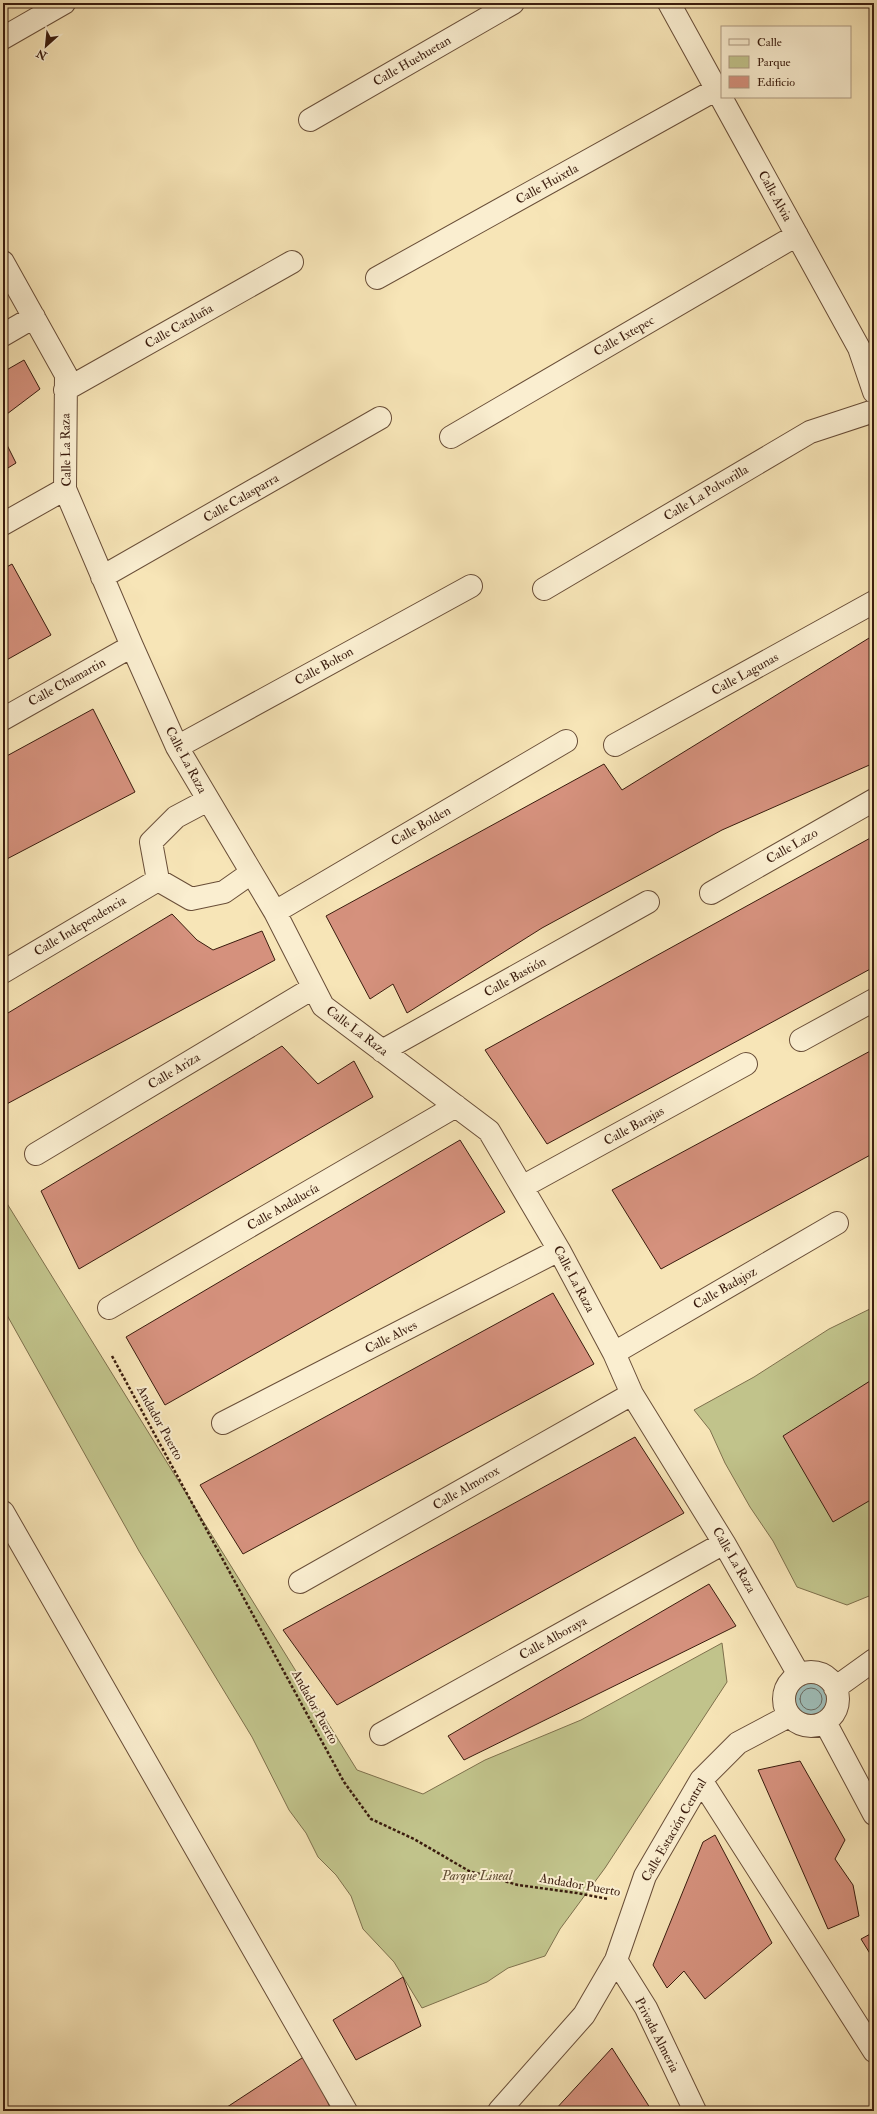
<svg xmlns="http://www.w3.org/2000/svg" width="877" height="2114" viewBox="0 0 877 2114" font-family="'IM FELL Double Pica',serif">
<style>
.green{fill:#c1c38b;stroke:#7e704c}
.water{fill:#9fbdb7;stroke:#777d73}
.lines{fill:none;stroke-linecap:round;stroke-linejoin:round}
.shore{stroke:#6c6c62;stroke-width:1}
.building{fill:#d5917d;stroke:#3a1c0e}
.minor-casing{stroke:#694e38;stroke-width:24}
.path{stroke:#3a1c0e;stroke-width:2.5;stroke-dasharray:3 2;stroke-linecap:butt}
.minor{stroke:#faeed0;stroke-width:22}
.labels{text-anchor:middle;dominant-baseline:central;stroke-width:4;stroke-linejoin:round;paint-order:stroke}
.street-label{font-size:13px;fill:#3a1c0e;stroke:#faeed0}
.park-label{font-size:13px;font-style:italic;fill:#624e34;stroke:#faeed0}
</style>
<rect width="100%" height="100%" fill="#f7e5b7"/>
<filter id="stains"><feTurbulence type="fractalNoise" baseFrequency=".005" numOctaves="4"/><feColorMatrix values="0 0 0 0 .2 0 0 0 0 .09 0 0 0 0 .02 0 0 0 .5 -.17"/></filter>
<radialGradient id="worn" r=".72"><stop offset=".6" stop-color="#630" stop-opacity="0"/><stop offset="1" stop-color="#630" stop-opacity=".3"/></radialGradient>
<path class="green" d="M3,1197L357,1770L423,1794L485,1760L581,1720L722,1643L727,1682L605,1868L560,1929L545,1956L508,1968L487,1982L422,2008L394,1962L363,1929L351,1896L336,1875L318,1857L306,1833L289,1810L252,1737L139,1551L3,1308Z
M874,1307V1594L847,1605L797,1587L773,1541L750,1507L725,1463L710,1430L694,1410L754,1377L829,1329Z"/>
<path class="water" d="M785 1699a26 26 0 1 1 52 0a26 26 0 1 1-52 0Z"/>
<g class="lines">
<path class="shore" d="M800 1699a11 11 0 1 1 22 0a11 11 0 1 1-22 0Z"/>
</g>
<path class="building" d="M24,360L40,389L3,417V372Z
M3,437L16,463L3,471Z
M12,564L51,635L3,662V569Z
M874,635V763L722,830L542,928L407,1013L393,984L370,999L326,916L604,764L622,790Z
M93,709L135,792L3,861V758Z
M874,836V967L547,1144L485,1050Z
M172,914L197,940L213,950L262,931L275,960L3,1106V1016Z
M282,1046L318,1084L354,1061L373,1097L79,1269L41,1191Z
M874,1049V1153L661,1269L612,1190Z
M460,1140L505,1212L165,1405L126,1337Z
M553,1293L594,1364L243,1554L200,1485Z
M870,1381L874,1388V1498L833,1522L783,1436Z
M635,1437L684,1513L337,1705L283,1630Z
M709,1584L736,1626L464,1760L448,1736Z
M800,1761L845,1840L835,1859L853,1885L859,1916L828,1929L758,1770Z
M715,1835L772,1943L705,1999L684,1971L667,1988L653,1965L703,1842Z
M874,1932V1960L861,1939Z
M403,1977L421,2026L356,2060L333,2020Z
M612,2048L652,2111H554Z
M305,2056L331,2109L327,2111H221Z"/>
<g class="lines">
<defs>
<path id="minor" d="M669,3L859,348L874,392
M3,38L64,3
M310,120L513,3
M3,262L66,375L65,489L132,646L177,747L275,912L323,1006L489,1131L559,1250L614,1353L632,1394L724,1543L799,1675
M377,278L717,89
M3,335L34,317
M65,390L292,262
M451,437L797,235
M3,524L65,489
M102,577L380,418
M544,589L810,432L874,411
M3,719L132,646
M615,745L874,602
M177,747L471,586
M208,800L176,817L151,842L158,880L191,899L224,892L251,873
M711,893L874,800
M275,912L566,741
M3,972L158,880
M801,1040L874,1000
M382,1051L648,902
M36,1154L313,988
M522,1187L746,1064
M109,1308L456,1106
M614,1353L837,1223
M223,1423L559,1250
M3,1512L346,2111
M300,1582L632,1394
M784 1699a27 27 0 1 1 54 0a27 27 0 1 1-54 0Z
M835,1688L874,1660
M825,1722L874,1814
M381,1734L724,1543
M701,1780L874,2051
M616,1960L646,2008L695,2111
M499,2111L584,2015L616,1960L645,1876L701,1780L738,1743L789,1716"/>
</defs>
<use href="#minor" class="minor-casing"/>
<path class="path" d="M112,1356L344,1782L371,1819L414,1839L469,1871L518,1885L577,1893L608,1899"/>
<use href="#minor" class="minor"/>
</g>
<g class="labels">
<g class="street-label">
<text transform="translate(412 61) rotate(-30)">Calle Huehuetan</text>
<text transform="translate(547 184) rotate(-29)">Calle Huixtla</text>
<text transform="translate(775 196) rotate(61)">Calle Alvia</text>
<text transform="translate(179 326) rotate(-30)">Calle Cataluña</text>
<text transform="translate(624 336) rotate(-30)">Calle Ixtepec</text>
<text transform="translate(66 450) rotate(-91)">Calle La Raza</text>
<text transform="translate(706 493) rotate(-31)">Calle La Polvorilla</text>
<text transform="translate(241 498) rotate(-30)">Calle Calasparra</text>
<text transform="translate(324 666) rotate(-29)">Calle Bolton</text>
<text transform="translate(745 674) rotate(-29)">Calle Lagunas</text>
<text transform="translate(67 682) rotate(-29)">Calle Chamartin</text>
<text transform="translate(186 760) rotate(62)">Calle La Raza</text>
<text transform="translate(421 826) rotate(-30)">Calle Bolden</text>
<text transform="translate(792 846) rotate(-30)">Calle Lazo</text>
<text transform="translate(80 926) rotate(-31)">Calle Independencia</text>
<text transform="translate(515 977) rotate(-29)">Calle Bastión</text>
<text transform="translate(357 1031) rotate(37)">Calle La Raza</text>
<text transform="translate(174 1071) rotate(-31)">Calle Ariza</text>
<text transform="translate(634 1126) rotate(-29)">Calle Barajas</text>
<text transform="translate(283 1207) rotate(-30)">Calle Andalucía</text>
<text transform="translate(574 1279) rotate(62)">Calle La Raza</text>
<text transform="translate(725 1288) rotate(-30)">Calle Badajoz</text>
<text transform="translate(391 1337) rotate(-27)">Calle Alves</text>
<text transform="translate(160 1423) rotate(61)">Andador Puerto</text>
<text transform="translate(466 1488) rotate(-30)">Calle Almorox</text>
<text transform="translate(734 1560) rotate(60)">Calle La Raza</text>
<text transform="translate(553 1638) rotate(-29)">Calle Alboraya</text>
<text transform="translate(315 1707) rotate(61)">Andador Puerto</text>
<text transform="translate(674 1830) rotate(-60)">Calle Estación Central</text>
<text transform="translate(580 1885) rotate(10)">Andador Puerto</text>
<text transform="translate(657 2035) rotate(63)">Privada Almeria</text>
</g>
<g class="park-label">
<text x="477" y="1876">Parque Lineal</text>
</g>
</g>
<rect width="877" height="2114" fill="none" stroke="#f7e5b7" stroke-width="16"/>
<rect x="4" y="4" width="869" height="2106" fill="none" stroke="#3a1c0e" stroke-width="2"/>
<rect x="8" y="8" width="861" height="2098" fill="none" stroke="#3a1c0e"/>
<rect x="721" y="26" width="130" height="72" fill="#faeed0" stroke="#ad9a82"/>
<rect x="729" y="39" width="20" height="6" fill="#faeed0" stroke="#ad9a82"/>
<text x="757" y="46" font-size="12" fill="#3a1c0e">Calle</text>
<rect x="729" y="56" width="20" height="12" fill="#c1c38b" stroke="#ad9a82"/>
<text x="757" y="66" font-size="12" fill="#3a1c0e">Parque</text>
<rect x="729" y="76" width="20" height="12" fill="#d5917d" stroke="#ad9a82"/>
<text x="757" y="86" font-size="12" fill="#3a1c0e">Edificio</text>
<g transform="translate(46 46) rotate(207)" stroke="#faeed0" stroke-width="3" paint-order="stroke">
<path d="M0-3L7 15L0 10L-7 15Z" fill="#3a1c0e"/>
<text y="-6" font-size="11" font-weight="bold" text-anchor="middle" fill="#3a1c0e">N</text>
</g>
<rect width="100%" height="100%" filter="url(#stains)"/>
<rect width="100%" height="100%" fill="url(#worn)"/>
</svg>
